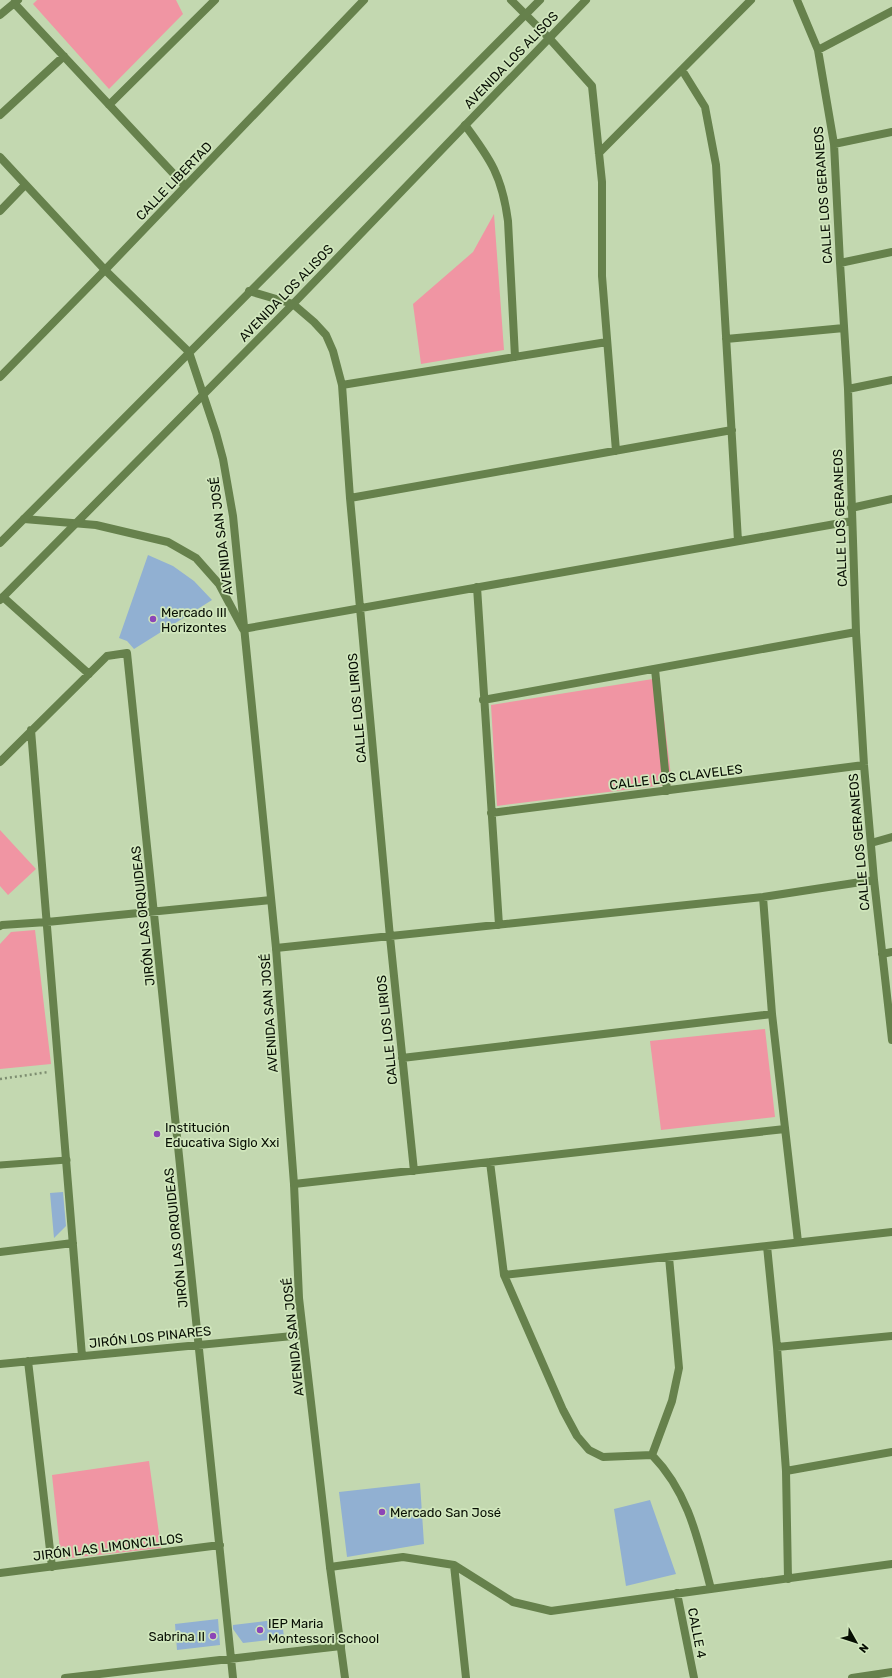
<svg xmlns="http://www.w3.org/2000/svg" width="892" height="1678" viewBox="0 0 892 1678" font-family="Rubik,sans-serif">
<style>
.green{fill:#f095a3}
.building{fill:#91b0d2}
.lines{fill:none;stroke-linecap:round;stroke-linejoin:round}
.path{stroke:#7d8d70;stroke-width:2.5;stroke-dasharray:2 3;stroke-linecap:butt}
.service{stroke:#66814c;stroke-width:7}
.minor{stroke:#66814c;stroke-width:8}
.tertiary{stroke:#66814c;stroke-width:8}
.poi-dot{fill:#8c45b7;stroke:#d0e6bc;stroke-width:1.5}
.labels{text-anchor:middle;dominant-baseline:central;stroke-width:3.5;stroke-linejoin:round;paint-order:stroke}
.street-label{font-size:13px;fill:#070e03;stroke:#d0e6bc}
.poi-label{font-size:13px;fill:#070e03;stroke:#d0e6bc;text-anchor:start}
</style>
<rect width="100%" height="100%" fill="#c3d8b0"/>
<path class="green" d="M37,0H176L183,14L109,89L33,4Z
M494,214L504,350L421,364L413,304L473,252Z
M659,678L672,784L497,806L491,705Z
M0,830L36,869L8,895L0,886Z
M35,930L51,1064L0,1069V944L11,932Z
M765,1029L775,1117L661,1130L650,1041Z
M149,1461L161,1548L61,1559L52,1475Z"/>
<path class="building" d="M148,555L173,566L194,581L212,600L134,649L127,641L119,638Z
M63,1192L66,1226L54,1238L50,1193Z
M420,1483L424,1544L347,1557L339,1492Z
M650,1500L676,1574L626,1586L614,1509Z
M218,1619L220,1645L177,1650L175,1624Z
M282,1619L284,1638L243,1643L233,1629V1625Z"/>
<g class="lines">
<path class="path" d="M0,1079L49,1072"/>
<path class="service" d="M0,1165L67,1160"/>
<path class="minor" d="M511,0L549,38L592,86L602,182V276L616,451
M797,0L818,50L834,144L840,263L848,389L856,632L864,765L874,880L892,1040
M14,3L185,186
M0,15L18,0
M818,50L892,11
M682,70L705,107L716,165L738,541
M109,105L215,0
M0,115L64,56
M465,125C491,160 502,176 508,221L515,357
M834,144L892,132
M599,153L751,0
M0,157L105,270L364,0
M0,211L25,185
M840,263L892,252
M249,291L293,304L314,322L326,335L333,351L342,385L350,498L390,937L414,1171
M726,339L844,328
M342,385L607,342
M848,389L892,380
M350,498L732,430
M851,508L892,499
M24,519L96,525L168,542L196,558L219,584L243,629L852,521
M477,587L499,925
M3,597L89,674
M655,669L667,791
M483,700L856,632
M31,730L82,1356
M0,762L107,656L127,653L233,1678
M491,813L864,765
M871,843L892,837
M763,897L772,1014L798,1242
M0,926L2,925L47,922L271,900
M276,948L763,897L874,880
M882,954L892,952
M402,1058L772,1014
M490,1162L504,1275L563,1410L577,1436L589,1450L603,1457L652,1455C689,1493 698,1540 711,1589
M294,1184L785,1129
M767,1246L777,1347L786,1471L788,1579
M0,1252L73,1243
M504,1275L892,1232
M777,1347L892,1336
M28,1361L52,1567
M0,1364L303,1335
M652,1455L672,1401L679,1368L669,1257
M786,1471L892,1452
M454,1565L466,1678
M330,1567L403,1557L454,1565L513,1602L551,1611L892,1564
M0,1573L220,1545
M677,1593L694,1678
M65,1678L341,1646
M852,1678L892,1672"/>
<path class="tertiary" d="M0,377L105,270L189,352L216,433L223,459L233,516L276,948L294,1184L299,1298L330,1567L345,1678
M0,543L540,0
M0,600L293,304L586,0"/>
</g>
<g class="poi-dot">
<circle cx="153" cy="619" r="4"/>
<circle cx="157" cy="1134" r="4"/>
<circle cx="382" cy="1512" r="4"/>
<circle cx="260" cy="1630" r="4"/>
<circle cx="213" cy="1636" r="4"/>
</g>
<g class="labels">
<g class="street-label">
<text transform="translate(511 60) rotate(-46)">AVENIDA LOS ALISOS</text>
<text transform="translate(174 181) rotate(-46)">CALLE LIBERTAD</text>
<text transform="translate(823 195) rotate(-94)">CALLE LOS GERANEOS</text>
<text transform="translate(286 293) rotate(-46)">AVENIDA LOS ALISOS</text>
<text transform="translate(840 518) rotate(-92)">CALLE LOS GERANEOS</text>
<text transform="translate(221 536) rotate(-97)">AVENIDA SAN JOSÉ</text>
<text transform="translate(357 708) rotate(-95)">CALLE LOS LIRIOS</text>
<text transform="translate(676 777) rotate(-7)">CALLE LOS CLAVELES</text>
<text transform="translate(859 842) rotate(-95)">CALLE LOS GERANEOS</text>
<text transform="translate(143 916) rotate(-96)">JIRÓN LAS ORQUIDEAS</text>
<text transform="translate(269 1013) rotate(-94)">AVENIDA SAN JOSÉ</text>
<text transform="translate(387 1030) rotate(-96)">CALLE LOS LIRIOS</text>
<text transform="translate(176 1238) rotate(-96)">JIRÓN LAS ORQUIDEAS</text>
<text transform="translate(150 1337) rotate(-6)">JIRÓN LOS PINARES</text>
<text transform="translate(293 1337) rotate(-96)">AVENIDA SAN JOSÉ</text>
<text transform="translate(108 1547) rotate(-7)">JIRÓN LAS LIMONCILLOS</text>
<text transform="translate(697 1633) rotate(79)">CALLE 4</text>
</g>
<g class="poi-label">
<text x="161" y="612">Mercado III<tspan x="161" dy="15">Horizontes</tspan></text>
<text x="165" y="1127">Institución<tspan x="165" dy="15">Educativa Siglo Xxi</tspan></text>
<text x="390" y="1512">Mercado San José</text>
<text x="268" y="1623">IEP Maria<tspan x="268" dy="15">Montessori School</tspan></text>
<text x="205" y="1636" text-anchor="end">Sabrina II</text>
</g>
</g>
<g transform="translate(856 1642) rotate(129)" stroke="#d0e6bc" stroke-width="3" paint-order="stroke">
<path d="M0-3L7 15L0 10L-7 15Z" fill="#070e03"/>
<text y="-6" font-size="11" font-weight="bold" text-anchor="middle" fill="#070e03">N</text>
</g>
</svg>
